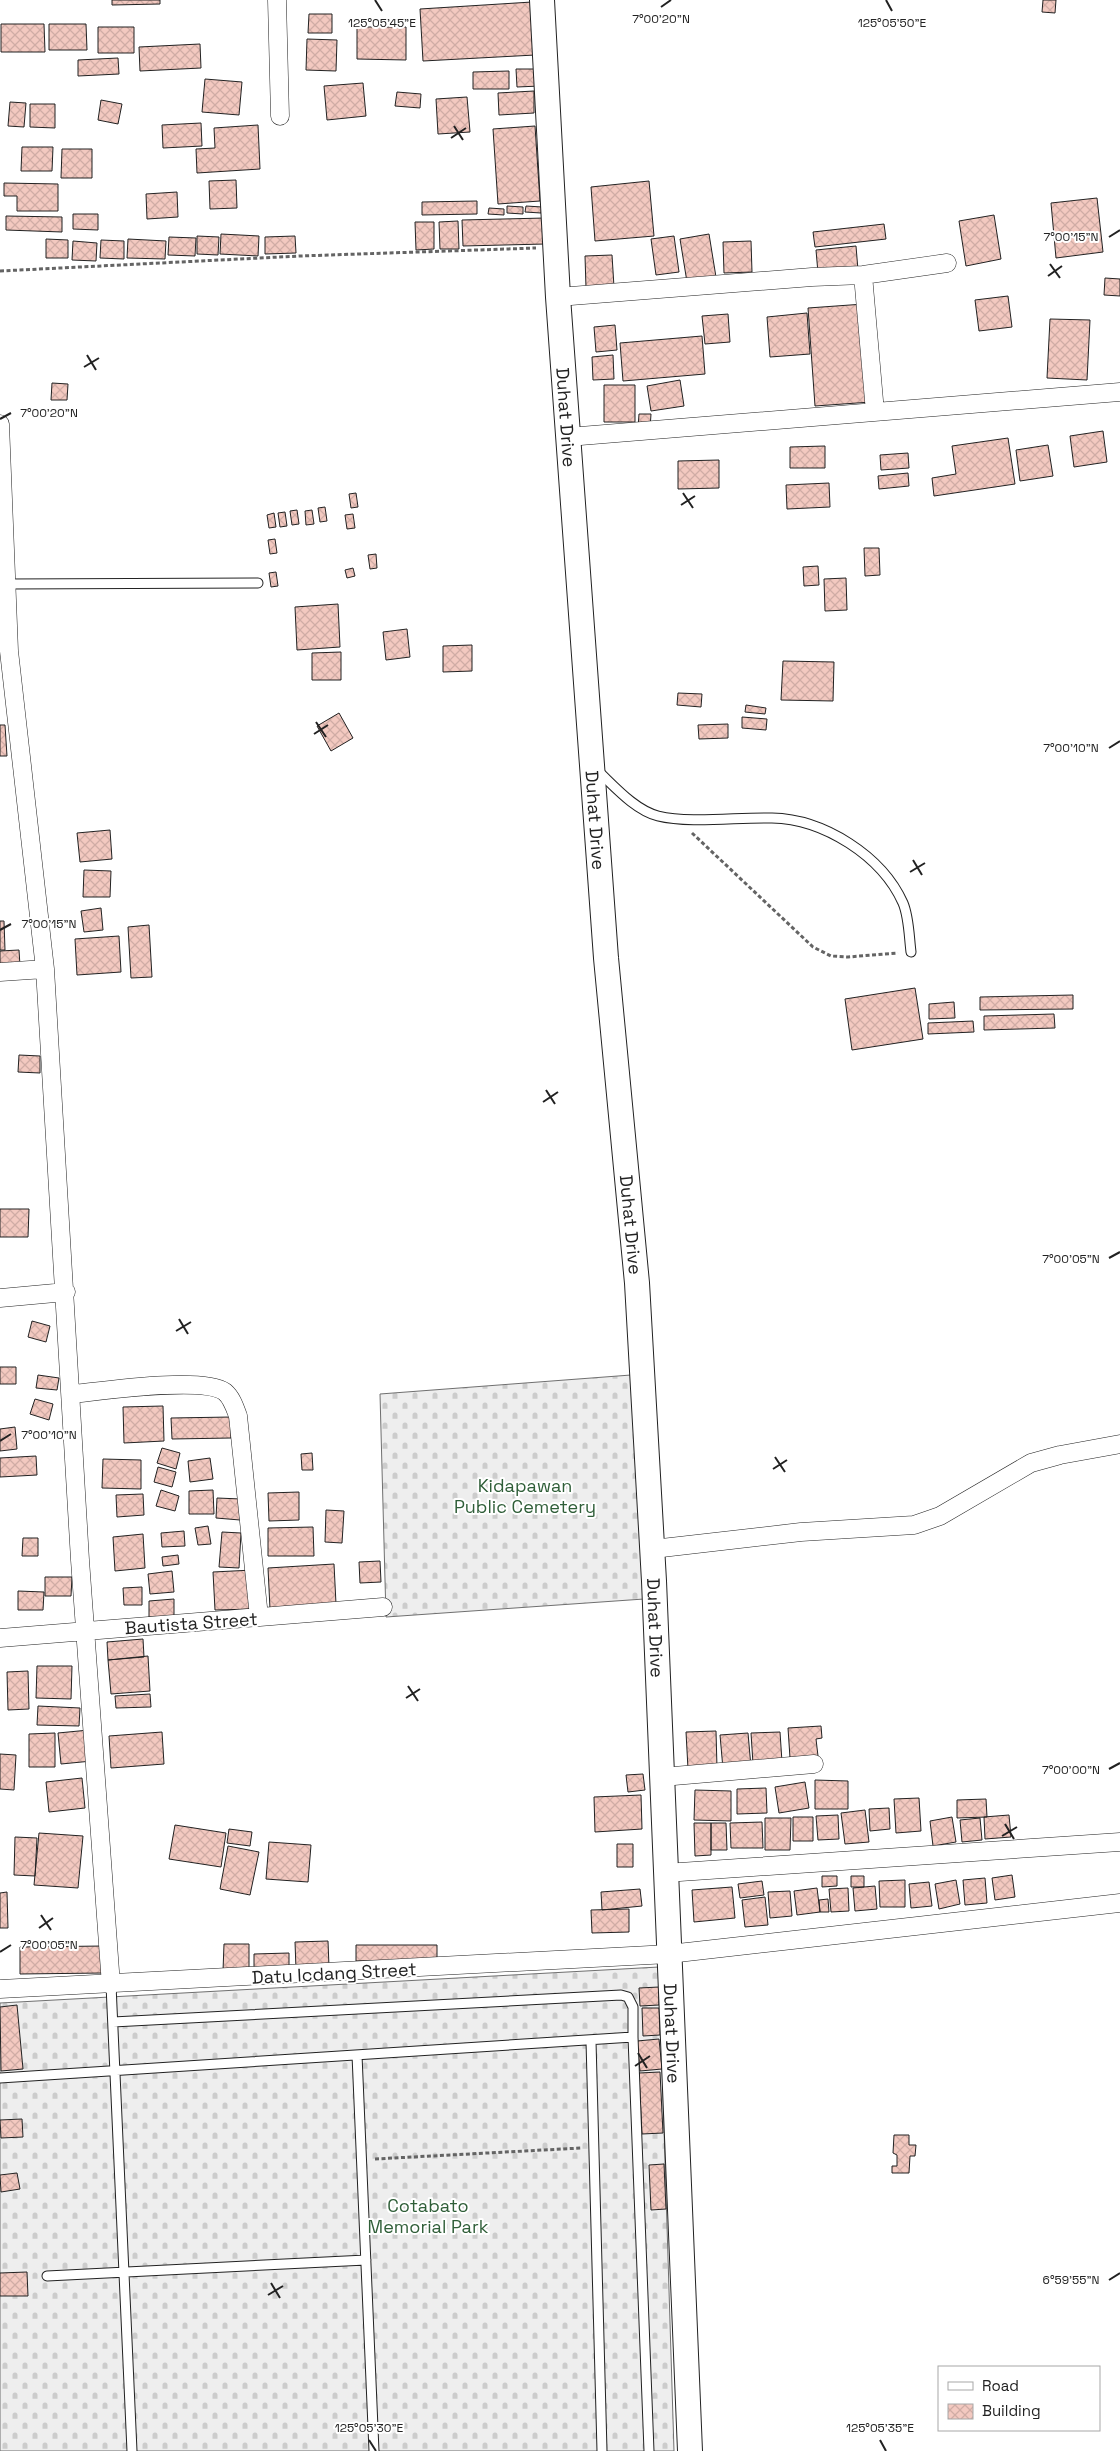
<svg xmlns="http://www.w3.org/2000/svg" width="1120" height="2451" viewBox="0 0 1120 2451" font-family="'Space Grotesk',sans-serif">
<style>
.cemetery{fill:url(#cemetery-stones);stroke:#6f6f6f}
.building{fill:url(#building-cross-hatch);stroke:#222}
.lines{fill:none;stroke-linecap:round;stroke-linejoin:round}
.lane-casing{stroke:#222;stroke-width:11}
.street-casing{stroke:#222;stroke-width:19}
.secondary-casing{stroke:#222;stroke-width:26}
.path{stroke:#646464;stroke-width:3;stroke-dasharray:4 2.5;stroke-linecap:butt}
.lane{stroke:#fff;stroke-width:9}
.street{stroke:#fff;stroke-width:18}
.secondary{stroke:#fff;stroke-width:24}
.ticks{fill:none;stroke:#222;stroke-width:2}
.labels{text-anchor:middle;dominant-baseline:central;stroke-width:4;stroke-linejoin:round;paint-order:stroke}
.street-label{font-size:18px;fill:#222;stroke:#fff}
.park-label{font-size:18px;fill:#2f5e38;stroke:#fff}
.ticks-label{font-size:12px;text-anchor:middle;fill:#222;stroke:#fff;stroke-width:4;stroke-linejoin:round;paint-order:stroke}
</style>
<defs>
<pattern id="cemetery-stones" width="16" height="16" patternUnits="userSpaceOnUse" patternTransform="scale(1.25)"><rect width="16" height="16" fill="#eee"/><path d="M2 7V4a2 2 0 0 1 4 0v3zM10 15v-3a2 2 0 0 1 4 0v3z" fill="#ccc"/></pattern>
<pattern id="building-cross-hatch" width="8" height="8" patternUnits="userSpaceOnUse" patternTransform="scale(1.25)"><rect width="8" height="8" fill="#f3c9c0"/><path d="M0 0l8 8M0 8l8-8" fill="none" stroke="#d0aca5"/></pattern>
</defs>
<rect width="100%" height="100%" fill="#fff"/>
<path class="cemetery" d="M631,1375L644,1599L386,1617L380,1394Z
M659,1967L674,2451H0V2003Z"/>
<path class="building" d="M112,0H160V4L112,5Z
M1043,0H1056L1055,13L1042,12Z
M532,2L535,55L423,61L420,9Z
M309,14H332V33H308Z
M1,24H44L45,52H1Z
M49,24H86L87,50H49Z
M98,27H134V53H98Z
M357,27H406V60L357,59Z
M307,39L337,40L336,71L306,70Z
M200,44L201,68L140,71L139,47Z
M118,58L119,74L78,76V60Z
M516,69H539L540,86L517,87Z
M509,71V89H473V72Z
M205,79L242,82L239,115L202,112Z
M363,83L366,116L327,120L324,86Z
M534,91V113L499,115L498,93Z
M397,92L421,94L420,108L395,106Z
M467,97L470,132L438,134L436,99Z
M101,100L122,104L118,124L98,120Z
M10,102L26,103L24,127L8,126Z
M30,104H55V128L30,127Z
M201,123L202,146L163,148L162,125Z
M258,125L260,169L197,173L196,149L215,148L214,128Z
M535,126L540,201L498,204L493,129Z
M22,147H53L52,171H21Z
M62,149H92V178H61Z
M236,180L237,208L210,209L209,181Z
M649,181L654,236L595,241L591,187Z
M4,183L58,184V211H17V196H4Z
M177,192L178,217L147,219L146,194Z
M1097,198L1103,252L1056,258L1051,203Z
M477,201V214L422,215V202Z
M507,206L523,207V214L507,213Z
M526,206L542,207L541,213L525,212Z
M489,208L504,209V215L488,214Z
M73,214H98V230L73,229Z
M994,215L1001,259L966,266L959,221Z
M6,216L62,217V232L6,230Z
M545,218V244L463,246L462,220Z
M458,221L459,249H440L439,222Z
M415,222H434V249L416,250Z
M884,224L886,239L815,247L813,232Z
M221,234L259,236L258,256L220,254Z
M709,234L716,277L687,282L680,239Z
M197,236L219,237L218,255L197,254Z
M295,236L296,253L265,254V237Z
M674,236L679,272L656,275L651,239Z
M169,237L196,238L195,256L168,255Z
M46,239L68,240V258H46Z
M128,239L166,241L165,259L127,258Z
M101,240L124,241V259L100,258Z
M73,241L97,243L96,261L72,260Z
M751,241L752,272L724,273L723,242Z
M856,246L858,270L818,273L816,250Z
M612,255L614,287L586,288L585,256Z
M1105,278L1120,279V296L1104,295Z
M1008,296L1012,327L979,331L975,300Z
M864,304L871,402L815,406L808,308Z
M807,313L810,354L770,357L767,317Z
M728,314L730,342L705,344L702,316Z
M1050,319L1090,320L1087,380L1047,378Z
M615,325L617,350L596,352L594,327Z
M702,336L705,374L623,381L620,343Z
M613,355L614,379L593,380L592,357Z
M680,380L684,406L651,411L647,386Z
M52,383L68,384L67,400H51Z
M604,385H635V422H604Z
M639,414H651L650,429L638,428Z
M1103,431L1107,462L1074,467L1070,436Z
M1008,438L1015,484L934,496L932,478L956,474L952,446Z
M1048,445L1053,476L1020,481L1016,450Z
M825,446V468H790V447Z
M908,453L909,468L881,470L880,455Z
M719,460V488L678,489V461Z
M908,473L909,486L879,489L878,476Z
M829,483L830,507L787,509L786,485Z
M356,493L358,507L351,508L349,494Z
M325,507L327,521L320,522L318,508Z
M297,510L299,524L292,525L290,511Z
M312,510L314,524L306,525L305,511Z
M285,512L287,526L280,527L278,513Z
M274,513L276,527L269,528L267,515Z
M353,514L355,528L347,529L345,515Z
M275,539L277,553L270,554L268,540Z
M864,548H879L880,575L865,576Z
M376,554L377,568L370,569L368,555Z
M818,566L819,585L804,586L803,567Z
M353,568L355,576L347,578L345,570Z
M276,572L278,586L271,587L269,573Z
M846,578L847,610L825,611L824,579Z
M338,604L340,647L297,650L295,607Z
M407,629L410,657L386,660L383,632Z
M472,645V671L443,672V646Z
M341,652V680H312V653Z
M783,661L834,662L833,701L781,700Z
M678,693L702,694L701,707L677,705Z
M746,705L766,708L765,714L745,712Z
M339,713L353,738L331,751L317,726Z
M742,717L767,719L766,730L742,728Z
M728,724V738L699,739L698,725Z
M0,725H5L7,756H0Z
M110,830L112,859L80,862L77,833Z
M84,870L111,871L110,897H83Z
M101,908L103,930L84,932L81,911Z
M0,921H4L5,950H0Z
M149,925L152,977L131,978L128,927Z
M119,936L121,972L77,975L75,939Z
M19,950L20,966L0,967V951Z
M915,988L923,1039L852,1050L845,999Z
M1073,995V1009L980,1010V997Z
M954,1002L955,1018L929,1019V1004Z
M1054,1014L1055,1028L984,1030V1016Z
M973,1021L974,1032L928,1034V1023Z
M19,1055L40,1056V1073L18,1072Z
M0,1209H29L28,1237H0Z
M32,1321L50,1326L46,1342L28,1337Z
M0,1367H16V1384H0Z
M38,1375L59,1378L57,1390L36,1388Z
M35,1399L53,1404L49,1420L30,1414Z
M163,1406L164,1441L124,1443L123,1407Z
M231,1417V1438L172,1439L171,1418Z
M15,1427L17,1449L0,1451V1429Z
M162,1448L180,1453L176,1469L157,1463Z
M312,1453L313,1470H302L301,1454Z
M36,1456L37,1475L0,1477V1458Z
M210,1458L213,1479L190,1482L188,1461Z
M103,1459L141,1460V1489L102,1488Z
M158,1467L176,1472L172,1487L154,1482Z
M161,1490L179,1496L175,1511L156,1506Z
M213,1490L214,1514H189V1491Z
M299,1492V1520L269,1521L268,1493Z
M143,1494L144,1515L117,1517L116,1495Z
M217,1498L241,1499L240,1520L216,1518Z
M326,1510L344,1511L342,1543L325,1542Z
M208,1526L211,1544L198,1545L195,1528Z
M313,1527L314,1556H268V1528Z
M184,1531L185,1546L162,1547L161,1533Z
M222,1532L241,1533L239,1568L219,1567Z
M143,1534L145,1568L115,1571L113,1537Z
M23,1538H38V1556H22Z
M178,1555L179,1564L163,1566L162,1557Z
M380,1561L381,1582L360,1583L359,1562Z
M334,1564L336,1604L270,1609L268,1568Z
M253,1570L254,1609L215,1610L213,1572Z
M172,1571L174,1592L150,1594L148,1574Z
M45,1577H72L71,1596H45Z
M142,1587V1605H124L123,1588Z
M18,1591L44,1592L43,1610H18Z
M174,1599V1616L149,1617V1601Z
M143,1639L144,1657L108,1660L107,1642Z
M148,1656L150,1691L111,1694L108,1660Z
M37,1666H72L71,1699L36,1698Z
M28,1671L29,1709L8,1710L7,1672Z
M150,1694L151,1707L116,1708L115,1696Z
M38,1706L80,1708L79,1726L37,1725Z
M821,1726L822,1738L816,1739L818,1756L790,1758L788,1728Z
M89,1730L92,1761L61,1764L58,1733Z
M716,1731L717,1768L688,1769L686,1732Z
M162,1732L164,1764L111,1768L109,1736Z
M780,1732L782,1762L753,1764L751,1733Z
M55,1733V1767H29V1734Z
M748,1733L751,1767L723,1769L720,1735Z
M0,1754L16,1755L14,1790L0,1789Z
M643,1774L645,1790L628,1792L626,1775Z
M82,1778L85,1808L49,1812L46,1782Z
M815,1780L848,1781V1809H815Z
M805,1782L809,1808L779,1813L775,1787Z
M766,1788L767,1813L737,1814V1789Z
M695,1790L731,1791V1821L694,1820Z
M641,1795L642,1829L595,1832L594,1797Z
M919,1798L921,1831L896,1833L894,1799Z
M986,1799L987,1817L957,1818V1800Z
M889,1808L890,1829L870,1831L869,1809Z
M865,1810L869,1842L845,1844L841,1813Z
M838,1815L839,1839L818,1840L816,1816Z
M1009,1815L1011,1837L985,1839L984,1817Z
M793,1817H813V1841H793Z
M952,1817L956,1842L933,1846L930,1821Z
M765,1818H791L790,1850H765Z
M980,1818L982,1840L962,1842L960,1820Z
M762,1822L763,1848H731L730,1823Z
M694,1823H711V1855L695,1856Z
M711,1823H726L727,1850H711Z
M175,1825L226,1833L221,1867L169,1859Z
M229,1829L252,1832L250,1846L227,1843Z
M39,1833L83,1836L78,1888L34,1885Z
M15,1837L37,1838L35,1876L14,1875Z
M269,1842L311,1845L308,1882L266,1879Z
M617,1844H633V1867H617Z
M228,1846L259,1852L250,1895L220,1889Z
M1012,1875L1015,1897L995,1900L992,1878Z
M822,1876H837V1886L822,1887Z
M851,1876H864V1887H851Z
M985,1878L987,1903L965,1905L963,1880Z
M905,1880V1907H880L879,1881Z
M956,1880L960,1904L939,1909L935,1884Z
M762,1881L764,1895L740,1898L738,1884Z
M929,1882L932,1906L911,1908L909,1884Z
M875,1886L877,1909L855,1911L853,1888Z
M732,1887L735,1918L694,1922L692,1890Z
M817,1888L820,1912L797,1915L794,1891Z
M848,1888L849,1911L831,1912L829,1889Z
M640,1889L642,1906L602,1910L601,1892Z
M790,1891L792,1916L770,1918L768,1892Z
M7,1892L8,1928H0V1893Z
M765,1897L768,1925L745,1927L742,1900Z
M828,1899L829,1912H820L819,1900Z
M629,1909V1932L592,1933L591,1910Z
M328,1941L329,1967L296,1969L295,1942Z
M224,1944H249V1971H223Z
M356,1945H437V1960L356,1961Z
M103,1946V1973L20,1974V1947Z
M289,1953V1973L254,1974V1954Z
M659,1987V2005L640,2006L639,1988Z
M17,2005L23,2069L1,2071L0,2007Z
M642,2008H659L660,2035L643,2036Z
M659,2039L662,2069L640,2071L637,2041Z
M660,2072L663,2133L642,2134L639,2073Z
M22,2119L23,2137L1,2138L0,2120Z
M894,2135H909V2145H916L915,2156H910L909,2173H892V2166H897V2155L893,2153Z
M664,2164L666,2209L651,2210L649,2165Z
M17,2173L20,2189L1,2192L0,2175Z
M27,2272L28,2296H0V2273Z"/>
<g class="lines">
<defs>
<path id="lane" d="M7,584L258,583
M598,771C615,787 635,810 658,816C690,824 738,817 772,818C824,819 882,856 903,903C909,917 909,936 911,952
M111,1985L132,2451
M113,2022L621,1995L628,1997L633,2007V2037
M591,2041L602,2451
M357,2055L374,2451
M0,2078L633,2037L649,2451
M47,2276L366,2260"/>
<path id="street" d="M277,0L280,116
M863,275L875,412
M558,297L812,277L863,275L947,263
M0,424L9,651L45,969L80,1560L111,1985
M568,437L1120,392
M0,972L45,969
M0,1298L66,1292
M72,1394C102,1391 203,1376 225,1392C232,1398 235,1408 238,1416L259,1617
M653,1549L801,1532L914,1525L940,1516L1031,1463L1060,1455L1120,1444
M0,1638L383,1607
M662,1777L814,1764
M665,1873L1120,1842
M0,1989L669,1954L1120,1903"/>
<g id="secondary">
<path id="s1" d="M542,0L558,297L606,958L637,1283L654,1581L690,2451"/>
</g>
</defs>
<use href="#lane" class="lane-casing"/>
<use href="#street" class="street-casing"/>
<use href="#secondary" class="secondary-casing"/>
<path class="path" d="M0,271L300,256L536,248
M692,833L813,947L831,956L848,957L898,953
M375,2159L581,2148"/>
<use href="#lane" class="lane"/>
<use href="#street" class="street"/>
<use href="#secondary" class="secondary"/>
</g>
<path class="ticks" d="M375,0L382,11M886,0L892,11M661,7L671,0M454,126L463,140M451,138L466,128M1109,237L1120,230M1050,264L1060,278M1048,276L1062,266M87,355L96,370M84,367L99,358M0,419L11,413M683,493L693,508M681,505L695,496M316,722L326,737M314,734L328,725M1109,748L1120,741M913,860L922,875M910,872L925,863M0,930L11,924M546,1090L555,1104M543,1102L558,1092M1109,1258L1120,1252M179,1319L188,1334M176,1331L191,1322M0,1441L11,1434M775,1457L785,1472M773,1469L787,1460M408,1686L418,1701M406,1698L420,1689M1109,1769L1120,1763M1005,1824L1014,1839M1002,1836L1017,1827M41,1915L51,1930M39,1928L53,1918M0,1952L11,1945M638,2053L647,2068M635,2066L650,2056M1109,2280L1120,2273M271,2283L280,2298M268,2295L283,2286M369,2440L376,2451M880,2440L886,2451"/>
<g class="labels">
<g class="street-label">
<text stroke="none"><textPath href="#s1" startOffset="418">Duhat Drive</textPath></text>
<text stroke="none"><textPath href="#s1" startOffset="822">Duhat Drive</textPath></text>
<text stroke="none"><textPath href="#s1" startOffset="1228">Duhat Drive</textPath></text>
<text transform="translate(191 1623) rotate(-4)">Bautista Street</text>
<text stroke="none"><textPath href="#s1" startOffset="1632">Duhat Drive</textPath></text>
<text transform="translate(334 1973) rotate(-3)">Datu Icdang Street</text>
<text stroke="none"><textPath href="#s1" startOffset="2038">Duhat Drive</textPath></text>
</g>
<g class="park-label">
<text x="525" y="1485">Kidapawan<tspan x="525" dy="21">Public Cemetery</tspan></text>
<text x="428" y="2205">Cotabato<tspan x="428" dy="21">Memorial Park</tspan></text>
</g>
</g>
<g class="ticks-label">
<text x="661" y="23">7°00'20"N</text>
<text x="892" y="27">125°05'50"E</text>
<text x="382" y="27">125°05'45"E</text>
<text x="1071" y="241">7°00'15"N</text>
<text x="49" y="417">7°00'20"N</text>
<text x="1071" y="752">7°00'10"N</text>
<text x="49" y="928">7°00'15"N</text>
<text x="1071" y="1263">7°00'05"N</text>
<text x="49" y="1439">7°00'10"N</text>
<text x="1071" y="1774">7°00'00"N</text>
<text x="49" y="1949">7°00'05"N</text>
<text x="1071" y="2284">6°59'55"N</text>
<text x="369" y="2432">125°05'30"E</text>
<text x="880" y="2432">125°05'35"E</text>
</g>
<rect x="938" y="2366" width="162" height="65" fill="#ffffff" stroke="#a7a7a7"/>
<rect x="948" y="2382" width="25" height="8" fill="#ffffff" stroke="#a7a7a7"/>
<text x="982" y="2391" font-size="15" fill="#222222">Road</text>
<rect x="948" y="2404" width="25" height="15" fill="url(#building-cross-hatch)" stroke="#a7a7a7"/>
<text x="982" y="2416" font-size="15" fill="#222222">Building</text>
</svg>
